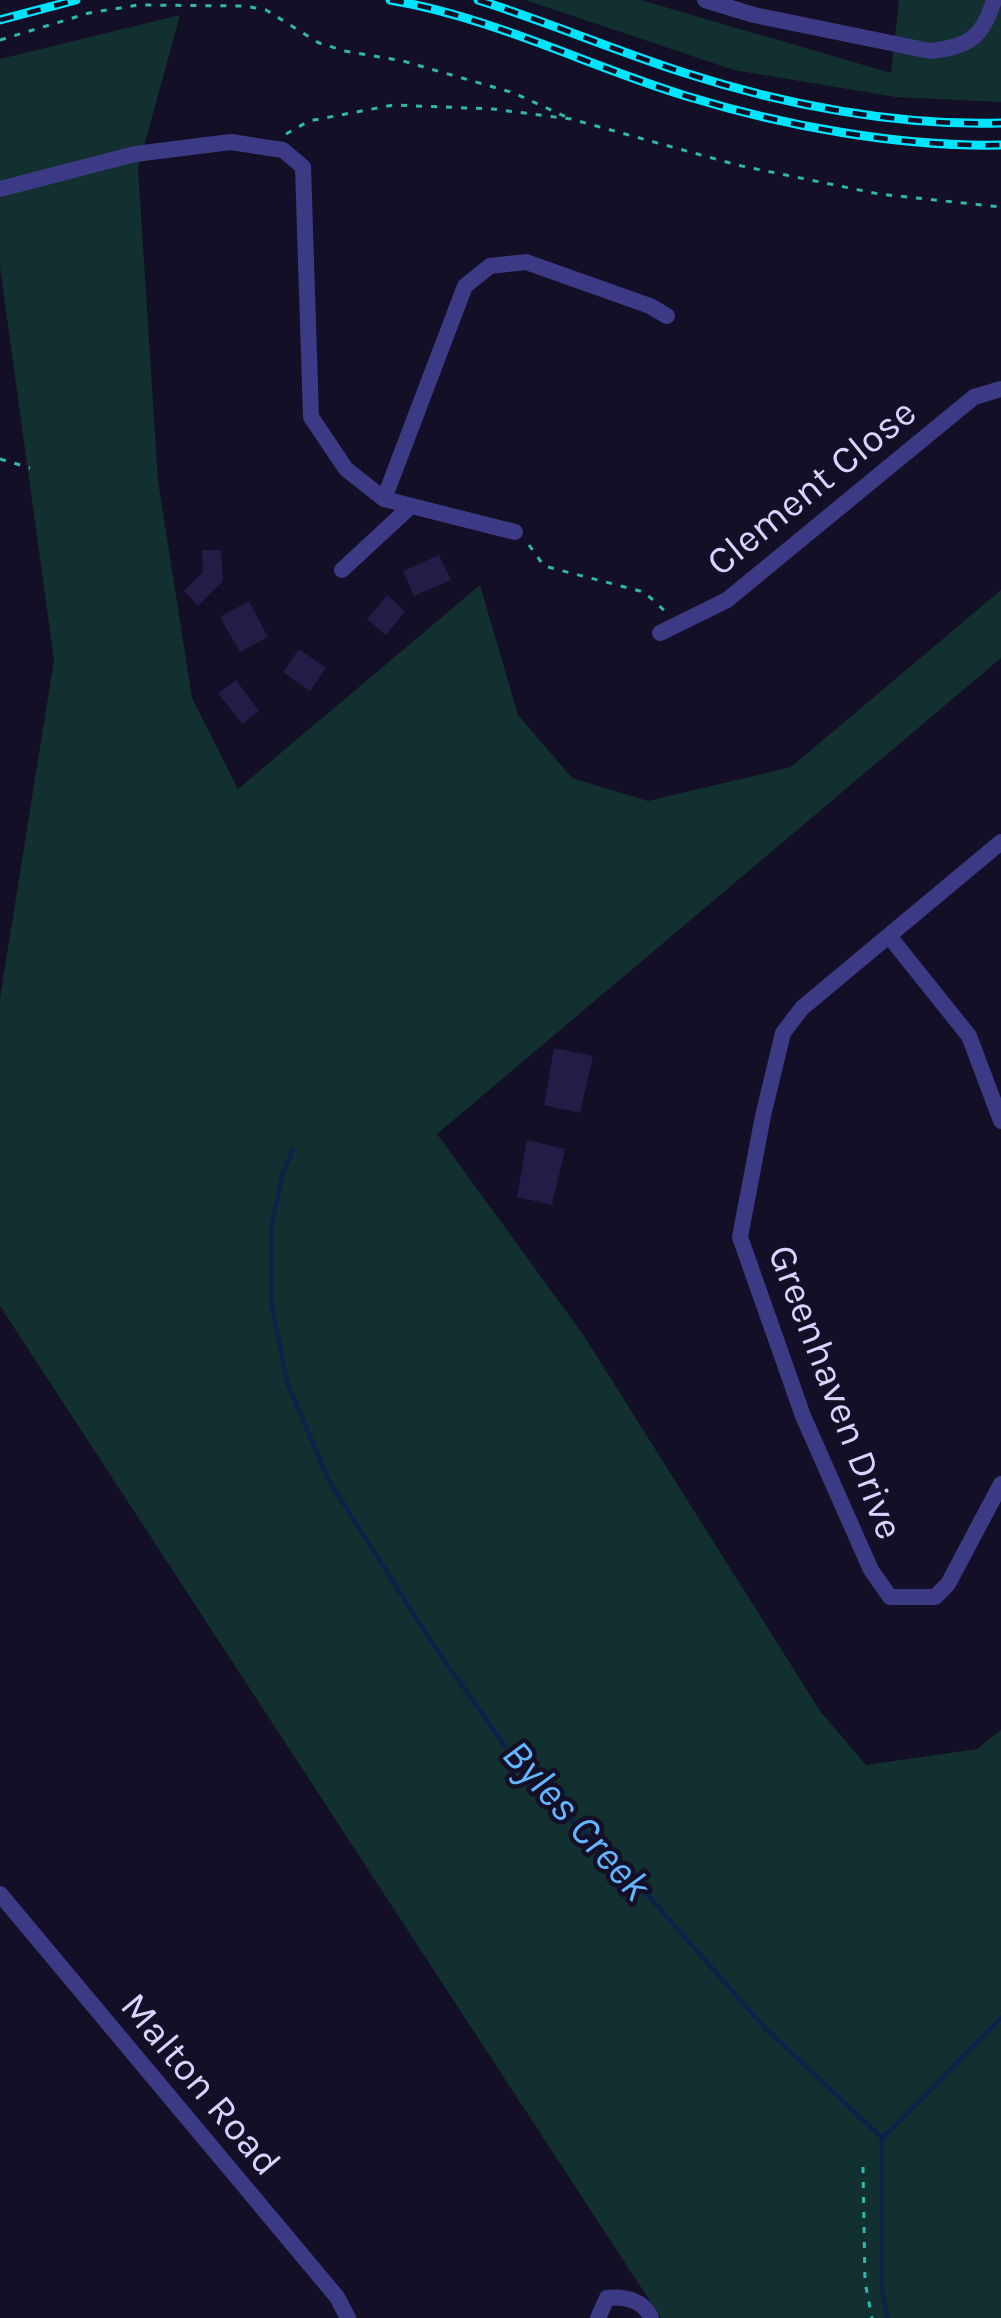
<svg xmlns="http://www.w3.org/2000/svg" width="1001" height="2318" viewBox="0 0 1001 2318" font-family="Karla,sans-serif">
<style>
.green{fill:#12302f}
.lines{fill:none;stroke-linecap:round;stroke-linejoin:round}
.stream{stroke:#0c2248;stroke-width:4.5}
.building{fill:#241b47}
.path{stroke:#2fb8b0;stroke-width:3;stroke-dasharray:6 9;stroke-linecap:butt}
.minor{stroke:#3d3a85;stroke-width:16}
.rail-casing{stroke:#00e5ff;stroke-width:9}
.rail{stroke:#130f26;stroke-width:4.5;stroke-dasharray:14;stroke-linecap:butt}
.labels{text-anchor:middle;dominant-baseline:central;stroke-width:9;stroke-linejoin:round;paint-order:stroke}
.street-label{font-size:39px;fill:#d9d4ff;stroke:#130f26}
.water-label{font-size:42px;font-style:italic;fill:#62b6ff;stroke:#130f26}
</style>
<rect width="100%" height="100%" fill="#130f26"/>
<path class="green" d="M525,0H641L891,73L899,0H1001V102L896,97L734,70Z
M180,15L138,168L158,481L192,698L238,789L480,585L518,715L572,778L648,801L791,767L1001,590V658L437,1134L584,1336L820,1711L866,1765L977,1749L1001,1730V2318H661L0,1306V998L54,660L0,267V59Z"/>
<g class="lines">
<path class="stream" d="M293,1150L283,1173L271,1228V1301L287,1382L328,1479L430,1640L529,1780L631,1876L763,2026L882,2138V2290L887,2318
M883,2138L1001,2018"/>
</g>
<path class="building" d="M202,550H221L223,581L198,606L184,591L203,572Z
M439,555L451,580L414,596L403,571Z
M387,595L405,611L386,635L367,619Z
M249,601L268,637L240,652L220,617Z
M299,649L326,668L310,691L283,672Z
M236,680L259,711L242,724L218,693Z
M554,1048L593,1056L580,1113L544,1105Z
M527,1140L565,1149L552,1205L517,1197Z"/>
<g class="lines">
<path class="path" d="M0,40L89,13L138,5L245,6L266,10L319,43L345,51L403,61L514,93L566,117
M286,134L309,121L393,105L493,109L571,119L737,165L879,194L1001,207
M0,459L30,468
M529,545L544,566L644,592L666,612
M863,2167L865,2282L872,2318"/>
<path class="minor" d="M705,0L754,15L930,51C969,47 983,37 994,0
M0,189L135,154L231,142L283,150L303,167L311,417L346,469L384,499L515,532
M384,499L465,286L490,266L526,262L650,306L667,316
M342,570L411,506
M660,633L727,600L974,397L1001,389
M1001,842L802,1008L783,1033L763,1116L740,1237L803,1416L871,1570L890,1597H935L948,1584L1001,1484
M889,936L969,1036L1001,1121
M0,1894L337,2297L348,2318
M598,2318L607,2298C624,2296 644,2300 651,2318"/>
<defs>
<path id="rail" d="M390,0C492,17 588,66 686,96C784,126 899,147 1001,145
M478,0C548,22 616,51 685,73C785,105 896,126 1001,123
M0,20L76,0"/>
</defs>
<use href="#rail" class="rail-casing"/>
<use href="#rail" class="rail"/>
</g>
<g class="labels">
<g class="street-label">
<text transform="translate(811 487) rotate(-39)">Clement Close</text>
<text transform="translate(836 1392) rotate(69)">Greenhaven Drive</text>
<text transform="translate(201 2084) rotate(50)">Malton Road</text>
</g>
<g class="water-label">
<text transform="translate(577 1820) rotate(48)">Byles Creek</text>
</g>
</g>
</svg>
